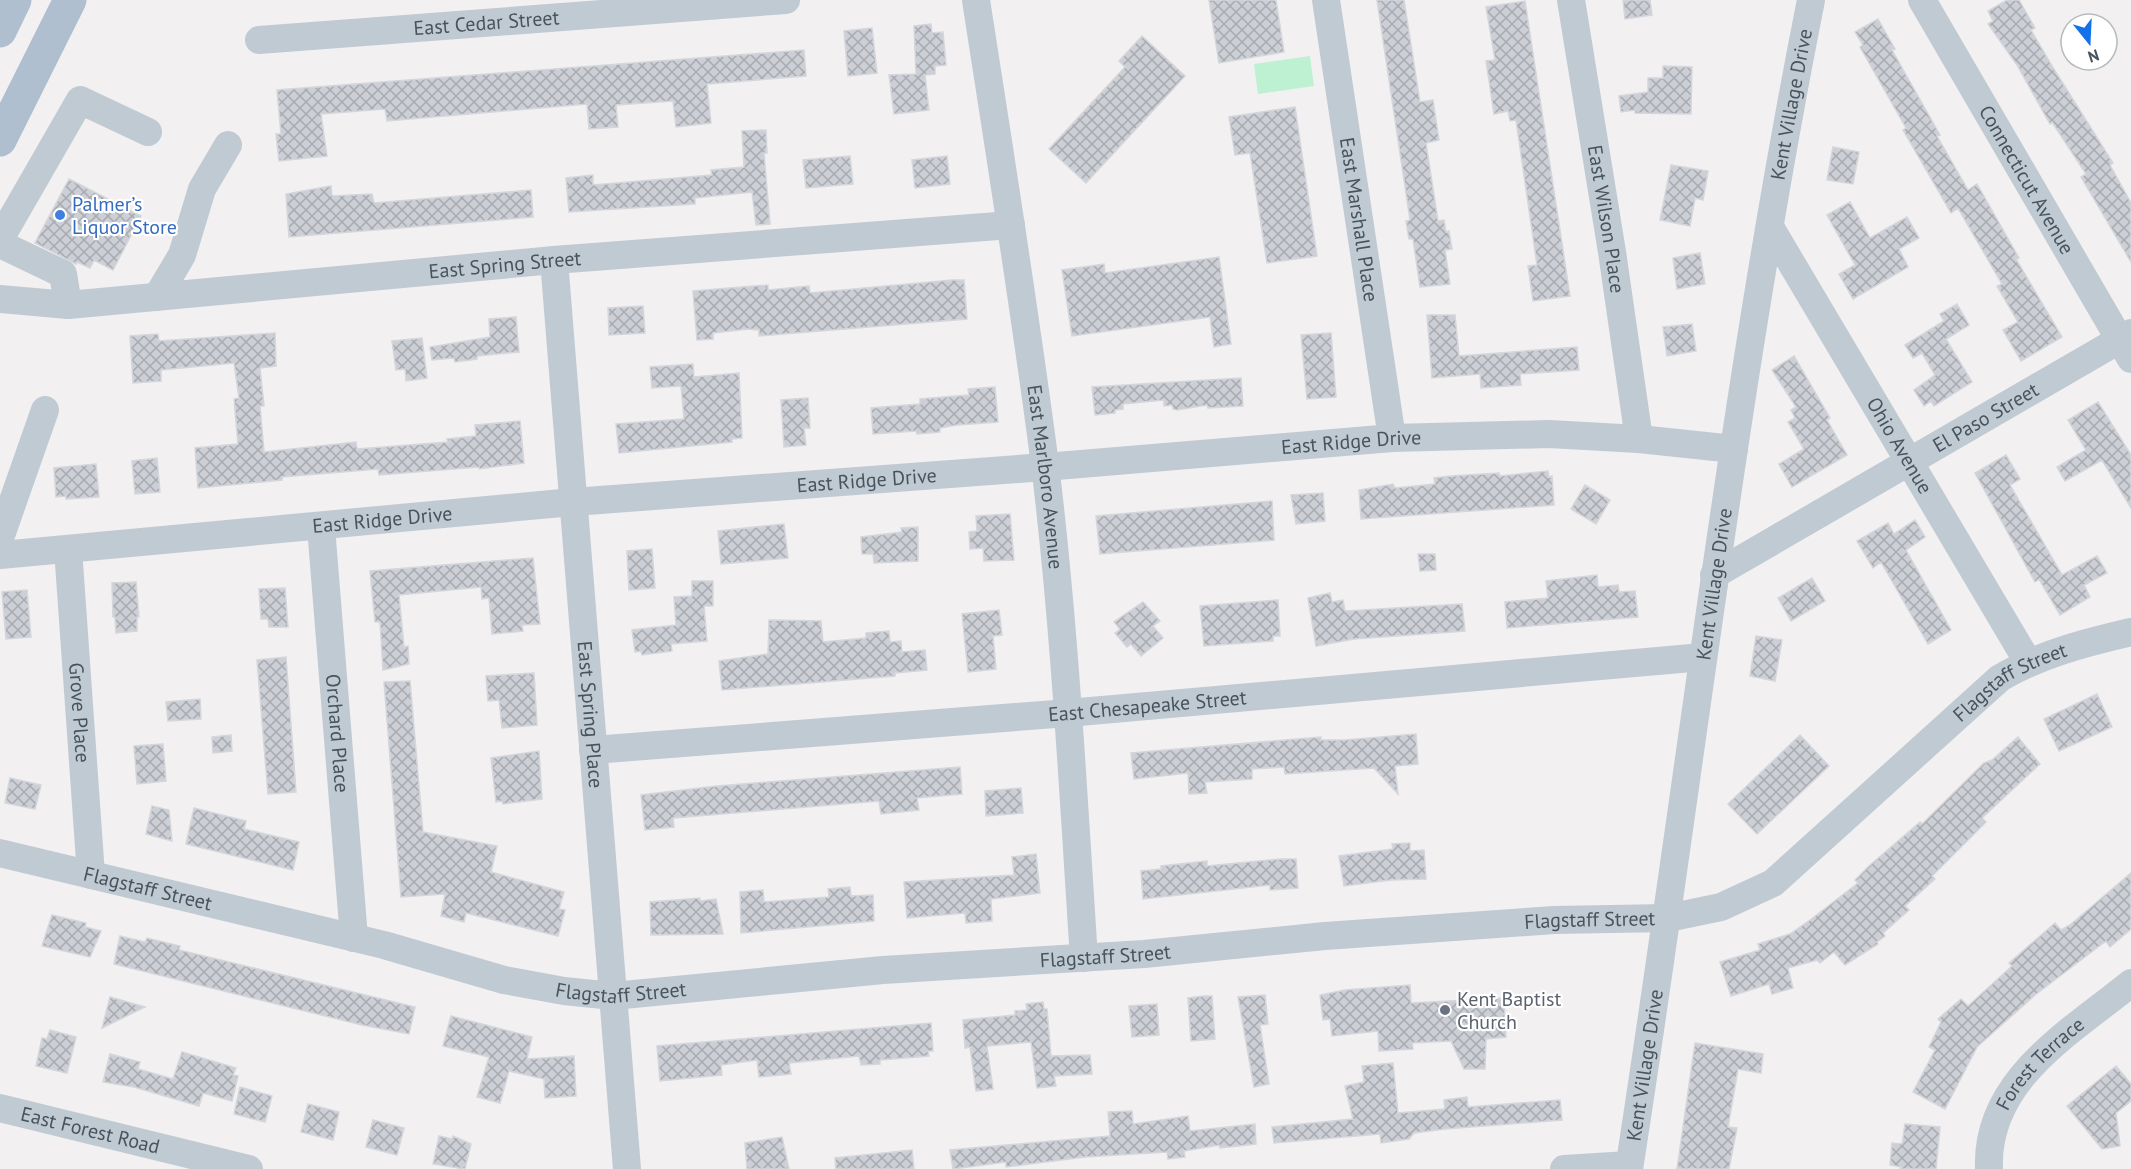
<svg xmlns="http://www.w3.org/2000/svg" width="2131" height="1169" viewBox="0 0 2131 1169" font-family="'PT Sans',sans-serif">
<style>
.green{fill:#bdf1d1}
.building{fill:url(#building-cross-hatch);stroke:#d4d6dc;stroke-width:1.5}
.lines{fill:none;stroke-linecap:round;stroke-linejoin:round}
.minor{stroke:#c0cad2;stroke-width:28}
.major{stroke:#afbfd0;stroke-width:33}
.shop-dot{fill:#3f7fe0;stroke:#fff;stroke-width:2}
.worship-dot{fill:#6b7280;stroke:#fff;stroke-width:2}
.labels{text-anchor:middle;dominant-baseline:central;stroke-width:4.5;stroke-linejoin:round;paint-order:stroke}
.street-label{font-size:20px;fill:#47535e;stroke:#fff}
.shop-label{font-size:20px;fill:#366cbe;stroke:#fff;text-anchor:start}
.worship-label{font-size:20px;fill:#5b616d;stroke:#fff;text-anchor:start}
</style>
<defs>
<pattern id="building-cross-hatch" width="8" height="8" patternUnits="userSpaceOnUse" patternTransform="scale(1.5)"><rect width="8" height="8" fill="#cccfd5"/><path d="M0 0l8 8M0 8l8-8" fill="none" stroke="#a7abb0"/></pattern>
</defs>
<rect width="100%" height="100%" fill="#f2f0f0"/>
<path class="green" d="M1310,56L1314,86L1258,94L1254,64Z"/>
<path class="building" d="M1209,0H1276L1284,52L1219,63Z
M1377,0H1404L1420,102L1433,100L1439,140L1426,143L1438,221L1444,220L1446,232L1449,231L1452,249L1445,250L1450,284L1420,287L1413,239H1409L1406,221L1410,220Z
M1623,0H1650L1652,15L1625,19Z
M2007,0H2019L2035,28L2031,30L2052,66L2113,163L2110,165L2131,203V262L2081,177L2086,174L2052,122L2050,124L2017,65L1988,24L1993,21L1988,11Z
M1525,1L1570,296L1533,301L1528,266L1537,265L1516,120L1510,121L1508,111L1494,114L1486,61L1495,60L1486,7Z
M1878,19L1895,49L1892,50L1940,135L1937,136L1968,190L1977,184L2019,258L2016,259L2062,337L2021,361L2003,330L2018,322L1997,286L2002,284L1958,208L1951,213L1903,130L1906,128L1860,47L1863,45L1855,32Z
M931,24L932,33L943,32L946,65L935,66V74L925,75L929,110L894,114L889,75L916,74L914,26Z
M872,28L877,73L848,76L844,31Z
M1142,36L1185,76L1086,183L1049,149L1125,67L1119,61Z
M804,50L806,76L707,84L711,123L676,127L673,101L616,105L618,127L589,129L587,104L387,121L385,109L321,114L327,156L279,161L276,134H281L277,90Z
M1663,66L1692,67L1691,114L1635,113V110L1621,112L1619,96L1648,92V78H1663Z
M1295,107L1317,256L1267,263L1250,153L1235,155L1229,117Z
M766,130L767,153H764L770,224L756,225L752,192L695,198V204L569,212L566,178L593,175V185L712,175L711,170L744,167L742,131Z
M1833,147L1859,152L1853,184L1827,180Z
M850,156L853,184L806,188L803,160Z
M947,156L950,184L915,188L912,160Z
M1671,165L1708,171L1703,200L1695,198L1690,226L1660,220Z
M69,179L141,216L113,270L94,260L90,268L77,262L76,264L35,243Z
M331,186L332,196L372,194L374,203L531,190L533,217L289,237L286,194Z
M1850,202L1870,238L1907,217L1919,238L1899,249L1908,267L1853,299L1839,274L1855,265L1827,215Z
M1700,253L1705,284L1677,289L1673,258Z
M1219,257L1231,344L1214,347L1210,317L1072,336L1062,270L1104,264L1105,273Z
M952,280H964L967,319L759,336V330L748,329L713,333V339L697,340L693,291L768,285V290L809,286L810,293Z
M1957,304L1969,325L1946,339L1972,382L1934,406L1931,401L1924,406L1914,390L1935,375L1922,353L1913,358L1905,345L1944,321L1940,314Z
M643,306L645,333L609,335L608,308Z
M1427,315H1455L1459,356L1577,347L1579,370L1520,374L1521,385L1481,388L1480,374L1432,378Z
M516,317L519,352L477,356V359L455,362L454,358L432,360L430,347L490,337L489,319Z
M1692,324L1696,351L1667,356L1663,327Z
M275,333L276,366L260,368L264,406H260L264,452L356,442L357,449L448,442L447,439L476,436L475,425L520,421L524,463L479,469V467L379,475L378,469L282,477V480L198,488L195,448L238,444L234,399L239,398L234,363L161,370V381L133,383L130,336L158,334L159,341Z
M1331,333L1336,397L1307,399L1301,335Z
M422,338L427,378L406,381L405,369L396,370L392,341Z
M1794,356L1830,418L1827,420L1847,455L1792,487L1779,464L1804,449L1788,422L1795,418L1791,410L1796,407L1772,370Z
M693,364L694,377L739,373L742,438L732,439V442L619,453L616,424L684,419L681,386L652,388L650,367Z
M1241,378L1243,406L1208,408L1207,405L1177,410L1173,409L1172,405L1164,406V400L1123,404V409L1115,410V413L1095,415L1092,387Z
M995,387L998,422L957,425L940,428V432L917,434L916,431L873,434L871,408L920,404V399L969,395L968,389Z
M808,398L810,428H804L806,445L784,447L781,400Z
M2098,402L2131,455V508L2102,460L2065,481L2057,467L2086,450L2068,420Z
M2006,455L2020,479L2010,485L2062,575L2097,556L2107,573L2084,585L2090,597L2060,615L2039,579L2035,582L1975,473Z
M157,458L160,492L135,494L132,461Z
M96,464L99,497L66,499V496L56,497L54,468Z
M1548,471L1549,477L1552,476L1554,505L1361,519L1359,490L1393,484L1395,488L1435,484L1434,478L1451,476L1499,473L1500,476Z
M1585,485L1610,500L1596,524L1571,509Z
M1323,493L1325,521L1296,524L1291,495Z
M1272,501L1274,540L1100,554L1096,516Z
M1010,514L1014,560L984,561L983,548L970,549L969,532L977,531L976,516Z
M1915,520L1925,537L1906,550L1951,630L1928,644L1881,562L1873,568L1857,541L1888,523L1894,534Z
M784,524L788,558L721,564L718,531Z
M918,527V561L874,563L873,554H862L861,537L902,532L901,528Z
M652,549L655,588L629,590L627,551Z
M1418,554H1435L1436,570L1420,571Z
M533,558L540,624L522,625L523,631L492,634L489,598L482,599L481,587L399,595L404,647L408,646L409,664L383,670L380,622H375L370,571Z
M1597,575L1598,587L1618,585L1619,592L1635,591L1638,617L1507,628L1505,602L1548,598L1546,581Z
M1812,578L1825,601L1791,621L1778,598Z
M692,581H713V606H704L707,641L671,644L672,651L642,655L641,651L635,652L632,630L676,625L674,597L692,596Z
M136,582L139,617H137V631L116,633L115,617H113L112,583Z
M285,588L288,627H269L268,619H261L259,589Z
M27,590L31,637L6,639L2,592Z
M1330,593L1332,602L1343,600L1345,611L1462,604L1465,631L1354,639L1316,646L1308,598Z
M1278,600L1280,636H1273V641L1204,646L1200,606Z
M1143,602L1160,621L1153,626L1163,638L1141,656L1131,644L1127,647L1115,633L1120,629L1114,622Z
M999,610L1002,635L993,636L996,669L968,672L962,614Z
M769,620L821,621L823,642L866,638V633L889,631L890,642L901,641L902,652L925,650L927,670L895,673V676L722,690L719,661L768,654Z
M1756,636L1782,640L1775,681L1750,676Z
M286,657L296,792L268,794L257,660Z
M534,673L537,725L502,728L499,700L488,701L486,676Z
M410,681L423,832L497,846L491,872L564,892L559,909L565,910L558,936L466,913L464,922L441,916L445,894L401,897L384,682Z
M2097,694L2112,727L2059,751L2044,719Z
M200,699L201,719L168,721L166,702Z
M1416,734L1418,764L1395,766L1398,794L1374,768L1285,774L1284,767L1252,769V779L1205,782L1207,793L1189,794L1188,773L1134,779L1131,753L1321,737V740H1345Z
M231,735L232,751L213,753L212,737Z
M1800,735L1829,766L1757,834L1728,804Z
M2018,737L2040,764L1982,818L1986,822L1932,876L1935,879L1905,906L1909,910L1883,933L1885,936L1877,942L1878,944L1845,965L1834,952L1820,963L1817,960L1788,968L1793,988L1772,994L1769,984L1731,996L1720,962L1760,950L1758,944L1790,934L1810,920L1858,883L1855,880L1869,866L1920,822L1922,824L1984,763L1992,760Z
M163,744L166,781L137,784L134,746Z
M539,751L542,799L503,804L502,801L496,802L491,758Z
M960,767L962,794L917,798L919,810L881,814L879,801L673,818L674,827L645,830L641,795L717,786Z
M10,778L41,785L35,809L5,803Z
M1021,788L1023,813L986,816L985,791Z
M152,806L169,810L172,841L146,834Z
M194,808L246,821L244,829L299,842L293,870L186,844Z
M1410,843V851L1424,850L1426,879L1391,880L1344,886L1339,856L1393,849L1392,844Z
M1036,854L1040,893L991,899L992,921L966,923L965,913L907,918L904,882L1014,875L1012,857Z
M1281,859H1296L1298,888L1270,890V885L1143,899L1141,871L1161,869V866L1207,861V866Z
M2131,873V929L2110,947L2106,941L2035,995L1977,1047L1945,1109L1913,1092L1935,1050L1929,1047L1941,1022L1938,1019L1961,999L1968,1006L2012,966L2009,963L2055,923L2061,930L2070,925Z
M850,887L851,896L873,895L874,921L741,933L740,892L763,890L764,902L829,897L828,889Z
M700,898V901L716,899L723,934L651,935L650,902Z
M52,915L86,923L85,927L101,931L90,957L42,946Z
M120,936L145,942L147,938L180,946L179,950L415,1007L409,1034L362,1025L114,964Z
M1410,985L1411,1003L1504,998L1506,1037L1486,1039L1485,1069H1464L1451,1041L1412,1043L1413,1049L1379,1051L1378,1031L1332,1036L1330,1019L1323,1020L1320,995L1345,990Z
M1265,995L1268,1024L1260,1025L1269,1084L1254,1087L1238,997Z
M1204,996H1212L1215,1039L1191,1041L1188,998Z
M110,997L145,1007L102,1028Z
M1043,1002L1044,1009H1047L1051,1056L1090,1055L1092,1074L1054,1076L1056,1086L1037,1088L1031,1042L987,1046L993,1089L976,1091L970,1047L965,1048L963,1020L1015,1015V1011L1027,1010L1026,1004Z
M1157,1004L1159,1035L1132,1037L1129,1006Z
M451,1016L532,1037L527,1059L574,1056L576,1096L545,1098L544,1079L509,1071L500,1103L477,1097L489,1057L443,1046Z
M931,1023L933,1051H928L929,1056L880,1060V1064L861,1065L859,1056L789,1063L791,1074L759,1077L757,1060L721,1065L722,1075L660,1081L657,1046Z
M50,1030L76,1037L67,1073L36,1066L42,1038L47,1039Z
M1695,1043L1763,1054L1761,1073L1738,1069L1728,1127L1737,1128L1729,1169H1677Z
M182,1052L236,1068L233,1075L238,1076L232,1101L203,1093L199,1106L134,1087L103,1082L110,1054L140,1062L138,1069L173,1079Z
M1393,1063L1398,1113L1445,1109L1444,1100L1467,1097L1468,1107L1560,1100L1562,1120L1445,1129L1414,1133L1409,1139L1381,1143L1380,1134L1274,1143L1272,1127L1353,1119L1345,1086L1364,1082L1362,1066Z
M2116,1066L2131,1084V1101L2116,1113L2120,1146L2102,1149L2067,1106Z
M240,1087L272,1096L265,1122L234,1114Z
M308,1104L339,1112L333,1140L301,1132Z
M1132,1111L1133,1124L1188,1116L1190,1131L1255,1124L1256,1144L1220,1148L1219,1145L1184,1151L1185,1157L1168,1159L1167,1152L1085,1157L1006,1167V1162L953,1169L950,1150L1110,1136L1108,1112Z
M373,1120L404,1128L397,1155L366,1147Z
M1905,1124L1940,1127L1936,1169H1900L1901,1167L1890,1165L1892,1143L1902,1144Z
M439,1136L452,1139L453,1136L471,1144L465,1169L433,1164Z
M782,1137L789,1169H747L745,1143Z
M912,1150L914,1169H836L835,1158Z"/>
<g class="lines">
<g class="minor">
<path id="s1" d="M976,0C1000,155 1025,310 1045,465C1065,628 1073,793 1084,958"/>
<path id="s2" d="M1326,0L1392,438"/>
<path id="s3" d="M1571,0L1612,252L1639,439"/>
<path id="s4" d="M1922,0L2131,359"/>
<path id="s5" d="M259,40L786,0"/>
<path id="s6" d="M1770,227L2028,662"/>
<path d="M0,239L80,100L148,132"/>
<path d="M0,244L63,274L68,305"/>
<path id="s7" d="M554,260L627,1169"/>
<path d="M157,297L182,255L202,189L228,145"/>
<path id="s8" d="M0,299L68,305L554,260L1011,225"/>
<path id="s9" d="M321,527L354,938"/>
<path d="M0,538L45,410"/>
<path id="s10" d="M68,549L91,875"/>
<path id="s11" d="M0,555L573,502L1045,467L1392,438L1549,434L1639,439L1734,449"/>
<path id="s12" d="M1714,575L2131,333"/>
<path id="s13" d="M593,750L1068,713L1703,657"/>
<path id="s14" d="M0,853L384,945L504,980L564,991L613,996L883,970L1144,954L1325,936L1554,920L1668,918L1721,907L1773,883L2000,678C2041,654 2084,643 2131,632"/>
<path id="s15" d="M0,1108L249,1169"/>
<path d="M1564,1169L1629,1165"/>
<path id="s16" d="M1629,1169C1690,779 1734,387 1811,0"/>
<path id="s17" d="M1989,1169C1985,1080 2071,1032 2131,983"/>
</g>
<path class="major" d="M0,31L15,0
M0,140L70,0"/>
</g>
<circle class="shop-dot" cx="60" cy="215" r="6"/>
<circle class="worship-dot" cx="1445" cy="1010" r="6"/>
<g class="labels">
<g class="street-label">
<text stroke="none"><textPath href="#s5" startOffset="228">East Cedar Street</textPath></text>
<text stroke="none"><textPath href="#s16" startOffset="1077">Kent Village Drive</textPath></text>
<text stroke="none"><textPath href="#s4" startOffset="208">Connecticut Avenue</textPath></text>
<text stroke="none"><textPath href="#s2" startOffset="222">East Marshall Place</textPath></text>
<text stroke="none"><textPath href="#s3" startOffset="222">East Wilson Place</textPath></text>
<text stroke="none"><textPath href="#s8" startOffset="507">East Spring Street</textPath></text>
<text stroke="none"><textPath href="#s12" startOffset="314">El Paso Street</textPath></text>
<text stroke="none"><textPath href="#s11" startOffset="1356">East Ridge Drive</textPath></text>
<text stroke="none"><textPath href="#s6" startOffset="254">Ohio Avenue</textPath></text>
<text stroke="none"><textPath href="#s1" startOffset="482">East Marlboro Avenue</textPath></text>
<text stroke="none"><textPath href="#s11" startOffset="870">East Ridge Drive</textPath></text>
<text stroke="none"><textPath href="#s11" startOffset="384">East Ridge Drive</textPath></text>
<text stroke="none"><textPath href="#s16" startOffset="591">Kent Village Drive</textPath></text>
<text stroke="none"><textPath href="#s14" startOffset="2112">Flagstaff Street</textPath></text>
<text stroke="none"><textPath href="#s13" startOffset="556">East Chesapeake Street</textPath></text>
<text stroke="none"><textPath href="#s10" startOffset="164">Grove Place</textPath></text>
<text stroke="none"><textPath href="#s7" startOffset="456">East Spring Place</textPath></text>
<text stroke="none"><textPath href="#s9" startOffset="207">Orchard Place</textPath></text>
<text stroke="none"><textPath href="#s14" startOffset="152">Flagstaff Street</textPath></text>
<text stroke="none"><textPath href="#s14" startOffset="1610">Flagstaff Street</textPath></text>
<text stroke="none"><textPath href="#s14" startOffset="1124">Flagstaff Street</textPath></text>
<text stroke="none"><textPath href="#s14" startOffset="638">Flagstaff Street</textPath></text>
<text stroke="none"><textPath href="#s16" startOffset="105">Kent Village Drive</textPath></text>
<text stroke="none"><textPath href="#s17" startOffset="122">Forest Terrace</textPath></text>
<text stroke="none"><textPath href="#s15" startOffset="93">East Forest Road</textPath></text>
</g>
<g class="shop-label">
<text x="72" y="204">Palmer’s<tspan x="72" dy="23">Liquor Store</tspan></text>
</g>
<g class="worship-label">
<text x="1457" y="999">Kent Baptist<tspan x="1457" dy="23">Church</tspan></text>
</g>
</g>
<g transform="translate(2089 42) rotate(162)"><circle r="28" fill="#ffffff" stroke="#b5babf" stroke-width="1.5"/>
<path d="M0-4.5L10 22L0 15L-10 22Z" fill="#1371ea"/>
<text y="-9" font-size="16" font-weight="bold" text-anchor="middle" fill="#47535e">N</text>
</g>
</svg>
